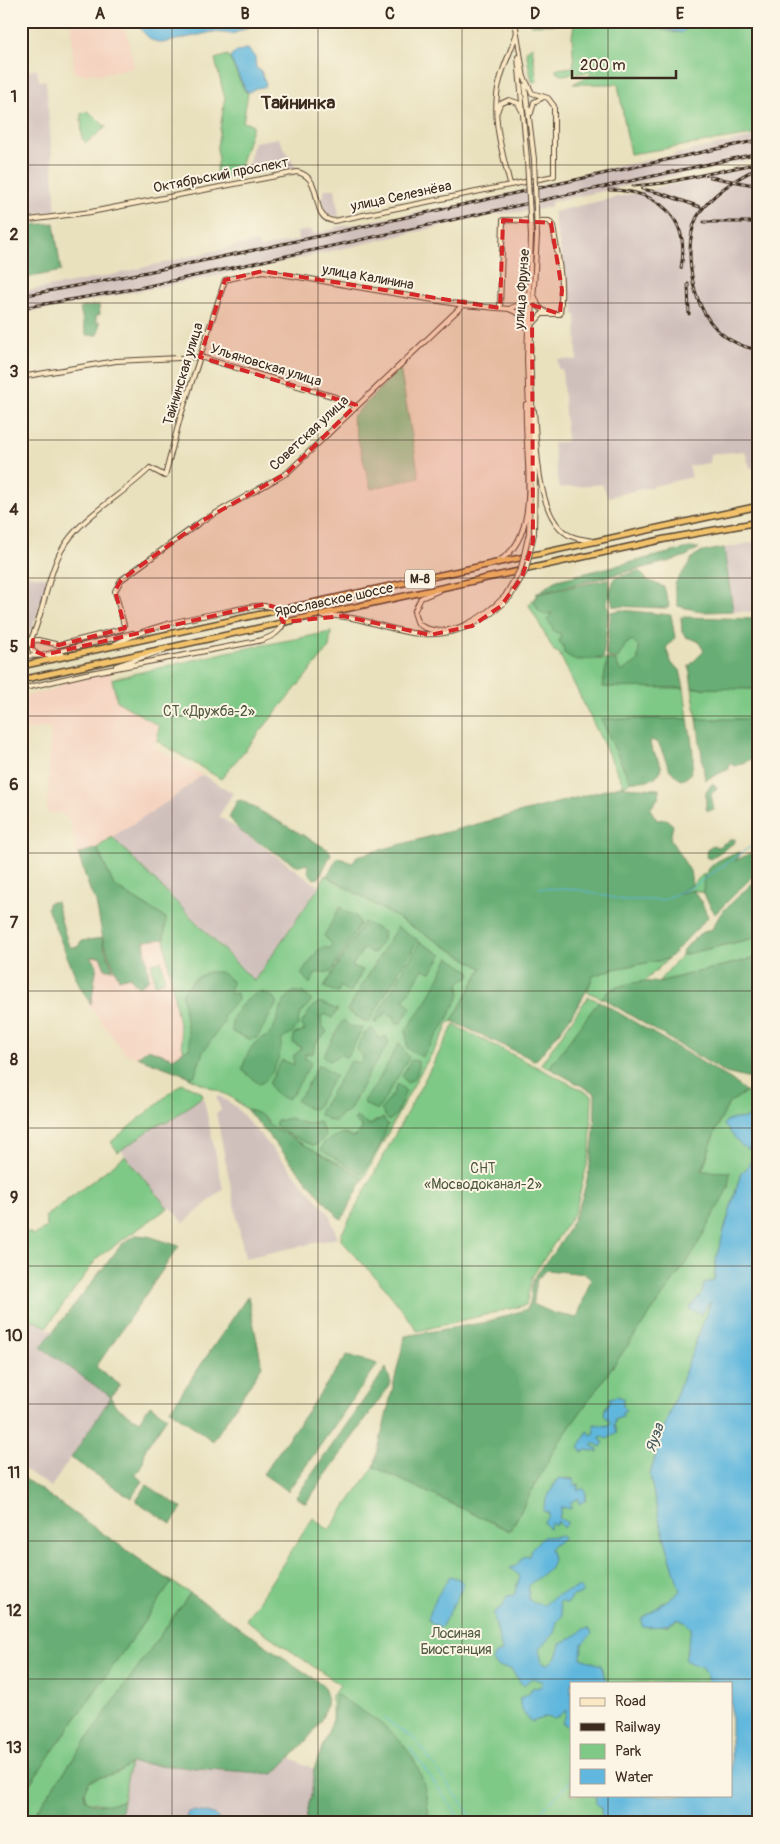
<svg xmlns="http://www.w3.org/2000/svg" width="780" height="1844" viewBox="0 0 780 1844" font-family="Pangolin,sans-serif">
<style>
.built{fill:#f4d3c0}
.industrial{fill:#d0c0bc}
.green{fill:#7fc987;stroke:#5d7a52;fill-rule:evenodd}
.forest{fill:#67ad74;stroke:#516c49;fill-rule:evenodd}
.water{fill:#61b7dd;stroke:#4e707e}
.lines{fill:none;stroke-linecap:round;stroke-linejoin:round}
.stream{stroke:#61b7dd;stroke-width:1}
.secondary-casing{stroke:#554536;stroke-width:6}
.highway-casing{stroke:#554536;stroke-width:8}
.secondary{stroke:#fae7c3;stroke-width:4}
.highway{stroke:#f2c26a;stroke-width:5}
.rail-casing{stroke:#3b2a1e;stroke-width:3}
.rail{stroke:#fcf5e5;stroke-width:1;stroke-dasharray:4;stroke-linecap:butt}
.secondary-bridge-casing{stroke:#554536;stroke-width:6;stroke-linecap:butt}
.secondary-bridge{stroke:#fae7c3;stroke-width:4}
.marked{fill:#d62828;fill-opacity:0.2;stroke:#d62828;stroke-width:4;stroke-dasharray:10 6;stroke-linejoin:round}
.grid{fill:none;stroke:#3b2a1e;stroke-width:1;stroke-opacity:0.55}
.labels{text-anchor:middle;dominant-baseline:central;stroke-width:4;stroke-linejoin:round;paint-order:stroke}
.shield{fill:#fcf5e5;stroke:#75675a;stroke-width:1}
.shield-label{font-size:12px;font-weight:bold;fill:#3b2a1e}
.street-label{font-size:14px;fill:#3b2a1e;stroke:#fcf5e5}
.park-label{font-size:14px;fill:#4f5a3e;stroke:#fcf5e5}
.water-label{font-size:15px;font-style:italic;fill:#485b61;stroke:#fcf5e5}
.district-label{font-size:19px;font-weight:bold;fill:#3b2a1e;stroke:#fcf5e5}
.neatline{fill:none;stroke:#3b2a1e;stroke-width:2}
.grid-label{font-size:16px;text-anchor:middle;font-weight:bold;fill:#3b2a1e}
</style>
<rect width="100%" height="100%" fill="#fcf5e5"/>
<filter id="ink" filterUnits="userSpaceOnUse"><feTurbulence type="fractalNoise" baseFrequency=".02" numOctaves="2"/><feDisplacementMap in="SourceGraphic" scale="10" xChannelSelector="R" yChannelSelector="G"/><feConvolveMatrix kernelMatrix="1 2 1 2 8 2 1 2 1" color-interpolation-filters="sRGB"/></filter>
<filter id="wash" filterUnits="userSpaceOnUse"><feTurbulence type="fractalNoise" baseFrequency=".0096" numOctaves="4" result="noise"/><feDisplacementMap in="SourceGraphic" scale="20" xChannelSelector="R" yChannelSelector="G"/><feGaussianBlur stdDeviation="1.12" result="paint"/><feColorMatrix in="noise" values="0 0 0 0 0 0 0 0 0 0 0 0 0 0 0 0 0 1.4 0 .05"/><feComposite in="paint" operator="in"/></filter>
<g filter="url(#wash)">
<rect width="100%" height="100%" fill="#e9e1bd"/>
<path class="built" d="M71,21H86L99,26L121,28L127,33L134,67L97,75L96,73L85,75L74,73Z
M110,672L117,701L159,726L157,741L153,746L202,775L170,800L97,848L78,854L69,819L60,813H47L51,728L21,730V697L52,690L66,682Z
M164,939L188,1077L125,1053L87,1003L79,947Z"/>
<path class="industrial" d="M37,69L39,81L46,80L56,211L21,215V73Z
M759,136V158L551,202V206L538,210L491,215L247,270L21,314V292L103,277L230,247L257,242L259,248L298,240L297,232L311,230L312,234L335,229L336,227L480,202L579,175Z
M278,138L296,168L246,175L254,142Z
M759,164V466L750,468L745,451L710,454V463L689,466L692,477L608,497L602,484L559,488L553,444L567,441L562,369H558V359L577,360L576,315H574L573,301H567L566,278L553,212Z
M325,189H335L339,216H329L324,212L323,198Z
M759,541V612L733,611L724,548Z
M21,574L48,578L32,629H30L26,640L21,639Z
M202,775L233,793L219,816L319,886L254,981L112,837L170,800Z
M203,1096L223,1189L184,1223L170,1207L168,1208L121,1150L152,1128L162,1122L167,1123Z
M219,1096L235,1106L328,1212L338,1238L245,1258L216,1113L221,1110L216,1097Z
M21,1315L53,1331L41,1347L111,1397L51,1487L21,1467Z
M289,1757L314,1769L312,1791L305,1823H119L130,1763L274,1774Z"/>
<path class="green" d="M529,21H624L676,33L687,28V21H759V134L630,154L618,84H573L591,75L590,72L562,75L556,72V69L574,67L572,37L574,24L531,25Z
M532,46L537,81L532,82L526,51Z
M228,55L245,91L248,93L243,122L253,125L237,176L215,180L218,159L217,147L225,99L215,59Z
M88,111L106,127L86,143L82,139L81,114Z
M400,368L419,477L371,489L352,417Z
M538,593L534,602L552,612L561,634L564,653L575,660L607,659L603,687L684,688L688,719H601L631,781L624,786L559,653L554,651L529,605Z
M331,632L329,648L221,779L157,741L159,726L117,701L112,679L227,652Z
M632,640L639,647L638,661L621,673L615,660L626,644Z
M692,688L759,689V719H697Z
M112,837L254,981L319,887L325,875L482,968L452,1021L447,1024L446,1030L419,1075L364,1178L269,1125L267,1119L246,1109L231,1097L188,1077L164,939L166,918L114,886L97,848ZM377,1120L360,1173L324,1142L343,1133L352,1137L356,1136L362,1129V1125H370Z
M704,873V893L693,890L674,895L692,885Z
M759,937V957L658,982L682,955Z
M668,959L645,981L613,988L602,998L587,992L593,976L613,969Z
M161,961L165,981L155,984L151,963Z
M588,997L599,1001L549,1068L541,1064Z
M454,1025L592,1095L590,1153L575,1212L532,1277L526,1305L418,1331L386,1289L341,1240V1235Z
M182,1083L201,1092L203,1096L166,1123L162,1122L118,1152L111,1142Z
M746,1092L759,1100V1108L747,1118L728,1120L755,1152L747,1168L741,1173L717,1255L714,1280L704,1284L702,1293L689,1309L712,1299L661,1436L650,1475L659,1519L681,1591L642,1619L666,1626L678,1619L686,1623L691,1627L690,1640L686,1651L694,1665L701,1666L707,1675L709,1683H571V1795H731L759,1823H305L312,1791L314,1769L332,1722V1696L340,1685L246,1620L313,1518L329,1530L374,1467L510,1531L555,1448L693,1253L702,1172L715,1132L729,1103ZM610,1401L616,1419L614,1425L617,1433L601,1436L600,1440L591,1446L598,1452L587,1450L591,1435L611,1423L605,1408ZM570,1478L574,1480V1486L579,1484L578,1492L586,1493V1500L579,1503L578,1498L562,1507L559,1518L564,1527L558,1520L551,1523L549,1528L543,1522L549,1516L545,1502L551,1493L555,1481Z
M125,1156L168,1208L98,1257L47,1327L21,1315V1257L27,1245L21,1238L27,1232L35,1235L47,1227L45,1217Z
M172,1582L190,1593L28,1823H21V1796Z
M130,1763L123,1801L109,1805L86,1801L84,1791L88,1781L119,1772Z"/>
<path class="forest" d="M54,223L61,271L21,279V226Z
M99,305L100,314L96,316V322H100L98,335H86L80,308Z
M689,548H699L686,556L671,561L536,594L557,580Z
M724,548L733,611L703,612L678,606C673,581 672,587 687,567C690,564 690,560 693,557C699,551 715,550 724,548Z
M639,571L647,580L664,587L669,605L668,608L613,606L610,594L614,578Z
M608,579C611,587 611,597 606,604L609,609L603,658L575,660L564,653L563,645L559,642L561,634L553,631L552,626L547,620L552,613L545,615L538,610L534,601L538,594Z
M621,610L671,615L675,638L666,648L672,664L680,670L684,688L603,687L607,659L615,660L621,672L638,661L639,647L632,640L626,644L618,658H609L606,654L611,612Z
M681,617L759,619V689L692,688L689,666L704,651L698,641L686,637L682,632Z
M601,719H688C690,736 702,778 680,780L670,770L659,744L652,740L650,741L651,748L661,765C662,780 643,782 631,781L626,773Z
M697,719H759V756L735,766L729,763V769L705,780Z
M713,783L718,788L711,794L714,809L708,811L706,809V791Z
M624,785V787L659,789V797L650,809L657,820L666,819L673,825L670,839L690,871L692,885L676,894L693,890L701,901L708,917L668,959L613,969L593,976C581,1007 558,1034 537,1059L534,1060L452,1021L482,968L327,876L338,857L352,863L357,856Z
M241,800L329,850L331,854L319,878L314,879L308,872L309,868L307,864L299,866L291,862L240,831L229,817L237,801Z
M732,839H735V842L710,859L706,857L707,850L712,845L718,847Z
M97,848L114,886L166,918L164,939L144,941L149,979L138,987L129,976L119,979L104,944L96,902L90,890L78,854Z
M759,849V870L715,914C712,908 705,899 704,892C699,869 719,857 740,852L739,857L735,861Z
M759,877V937L682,955L683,950L699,934L712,929L721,913Z
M49,902H56L67,941L70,947H78L81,941L102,938L104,947L113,969H105L100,956L90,957L97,965L91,1004L80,987L47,908Z
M340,907L348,913L356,916L360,924L331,972L316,973L310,984L301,974L319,949L324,947L329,949L332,944L324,936Z
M364,922L384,932L383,940L373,954L364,948L352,966L363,970L350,993L340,986L338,993L324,987Z
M397,927L418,940L368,1023L347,1011Z
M420,942L442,955L431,972L423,969L404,1000L411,1008L401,1023H395L394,1016L386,1013L376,1023L373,1022Z
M449,957L471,972L470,976L459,983L460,995L444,1025L422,1057L407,1048L406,1030L427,1001Z
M759,957V1078H746L726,1073L602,998C613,983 640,981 658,982Z
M208,972H221L232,981L230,994L237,993L238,1000L223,1015L224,1022L203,1052L195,1075L191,1077L137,1057L148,1049L173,1058L190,1047L182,993L194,979Z
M295,991L303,993L312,1000L299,1016L298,1025L293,1032L282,1039C281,1053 274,1079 259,1084L242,1070C245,1060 249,1046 259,1040C262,1037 266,1038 269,1035C280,1022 278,1000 295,991Z
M261,992L273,997L277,1003L257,1038L249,1039L232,1032C228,1015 246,997 261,992Z
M599,1001L732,1080L746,1092L729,1103L715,1132L702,1171L730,1172L728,1188L693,1253L555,1448L510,1531L374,1467L405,1336L487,1322L527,1309C534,1300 529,1287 535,1277C544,1263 556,1251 564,1237C591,1193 595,1143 595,1093L549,1068ZM547,1270L586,1274L591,1279L577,1318L553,1313L533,1304L537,1279Z
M320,1002L338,1010L332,1018L325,1014L321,1017L322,1025L327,1032L315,1044L313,1053L305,1054V1059H309L311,1063L293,1094L287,1099C278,1097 272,1091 269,1083L282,1060L294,1065L293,1056L300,1050L301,1047L293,1043L294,1034L305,1030L301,1024L313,1006Z
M343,1020L350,1026L363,1028L348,1056L344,1057L341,1054L330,1061L323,1056Z
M371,1029L375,1031L378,1039L386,1036L389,1043L369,1073L349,1111L341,1114L336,1121H331L320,1115V1111L351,1061L359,1063L363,1060V1056L356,1050L365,1033Z
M399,1043L409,1058L378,1110L366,1105L364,1101L377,1083Z
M411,1060L418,1061C419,1071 417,1079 407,1083L402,1076Z
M318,1065L322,1066L336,1076C327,1086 323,1098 315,1109L307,1108L296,1100L305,1090Z
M397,1084L406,1091L396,1115L389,1121L381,1110L394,1092Z
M246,1109C255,1112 265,1115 269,1125L364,1178L342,1219L338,1217Z
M356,1117L370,1125L383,1118L388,1125L380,1145L364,1172L360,1173L321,1150L324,1142L343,1133L352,1137L356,1136L362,1129V1125L354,1121Z
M290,1118L306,1124L319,1121L326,1136L316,1145H312L286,1133L275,1125L277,1121Z
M136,1235L148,1236L179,1246L96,1367L120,1385L111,1397L115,1406L139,1421L150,1405L167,1417L146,1448L142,1466L135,1475L143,1481L131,1498L71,1458L111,1397L41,1347L122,1244Z
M248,1296L262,1366L213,1441L170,1410Z
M347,1355L378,1364L288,1491L263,1474Z
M386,1368L391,1383L306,1503L296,1497Z
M21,1476L172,1582L21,1796Z
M147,1485L182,1508L171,1524L136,1501Z
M190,1593L323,1685C340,1717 292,1754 274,1774L131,1763L119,1772L90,1780L84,1791L85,1799C96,1809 111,1803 123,1801L119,1823H28Z
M336,1694C375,1720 411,1736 424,1785C427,1797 428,1810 430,1823H305L312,1791L314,1769L332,1722Z"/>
<path class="water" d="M132,21H262L233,34L212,32L163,43L151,40Z
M624,21H687V28L682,33Z
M245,49H248L255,57L256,68L261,71L266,84L265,87L256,88L249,92L246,91L230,58L232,54Z
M759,1108V1823H602L601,1808L596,1804V1795H731V1683H709L707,1675L701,1666L694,1665L685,1660L691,1628L686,1623L678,1619C666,1626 656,1628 642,1626L641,1619L680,1591L659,1519L650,1475L661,1436L711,1301L701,1314L689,1309L702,1293L704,1284L714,1280L717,1255L741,1173L747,1168L755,1152L742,1146L724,1125L727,1120L747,1118Z
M617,1396L623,1398V1406L626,1411L622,1413L623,1417L616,1419L614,1425L617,1433L607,1439L601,1436L600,1440L604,1442L601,1447L594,1443L591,1446L597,1448L598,1452L587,1450L582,1452L579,1447L588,1431L591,1435L595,1433L594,1424L607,1426L611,1423L604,1415L605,1409L610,1402V1398Z
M558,1478L574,1480V1486L579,1484L578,1491L583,1488L586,1493V1500L579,1504L578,1498L570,1503L571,1509L562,1507L559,1518L568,1523L563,1528L558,1521L555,1526L551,1523L549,1529L543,1522L549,1516L548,1512L543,1511L545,1502Z
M561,1536L564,1538L550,1548L553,1559L551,1567L529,1585L528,1599L534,1603L544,1605L555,1596L579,1587L582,1589L583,1593L573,1596L567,1604L561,1601L559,1603L562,1616L557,1622L554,1633L539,1649L542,1663L549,1664L556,1657L560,1644L578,1634L583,1629L589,1628L592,1634L582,1644L581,1658L601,1665L605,1679L609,1683H571V1728L562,1723L565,1717L566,1710L555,1719L545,1717L532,1722C525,1717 518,1707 520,1698L529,1694L532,1688L540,1687L543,1682L532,1678L524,1685L521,1683L511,1669L498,1667L492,1660L495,1654L502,1652C501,1643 493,1618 494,1612L503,1606L507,1596L514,1595L520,1576L510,1568L516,1566L523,1557L529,1556L531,1549L543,1537Z
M450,1576L459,1579L464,1584L442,1626L440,1628L431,1623L428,1618L436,1598Z
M194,1811L213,1814L220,1820L218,1823H197L186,1818L188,1812Z"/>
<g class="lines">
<path class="stream" d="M539,888L580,890L623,900H663L694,886L750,847L759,845
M383,1718L416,1740L476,1823
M410,1748L463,1823
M411,1815L421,1823
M530,1823L571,1780"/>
</g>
</g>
<g filter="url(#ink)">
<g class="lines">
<defs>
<path id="secondary" d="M515,21L524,78
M518,57L527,160
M525,85L534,159
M497,112L500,104L509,100L518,103L522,111
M531,113L534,102L542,98
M510,184C502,151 490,114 500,80C504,64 512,49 517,32
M21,221L91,212L297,172C326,178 308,219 334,221L554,176V106L548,98L532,93L524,77
M535,297L539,307L547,313
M500,308L503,220L549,221L553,226C558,256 564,283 560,314H542L532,325
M511,308L522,304L527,295
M21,377L116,361L200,357L335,397L355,406
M534,411C537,444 536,514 567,534C574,539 584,539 592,541
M152,469L165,476L180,418L225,280L263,271L463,305L509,309L522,315L527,328
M529,533L531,463L527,360L531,236
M534,533L535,474L530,354L537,236
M498,561C545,537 523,447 526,404
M438,591L421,598L414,612L418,624C447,643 485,617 505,596
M322,616C348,614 370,623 394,629C438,642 478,630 510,597
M30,641L38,640L59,645L122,629L124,625L115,591L121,580L202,521L287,473L463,305
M32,641V650L37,654
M115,644C157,622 204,616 249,607
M21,654C42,632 45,579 61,551C80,516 122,496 150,468
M44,655L133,633
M21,656L63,655
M116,666L164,650
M21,689L85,674L258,641
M21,1208L24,1213"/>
<path id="highway" d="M21,666L759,506
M21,680L665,539L759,522"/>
</defs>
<use href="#secondary" class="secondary-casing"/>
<use href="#highway" class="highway-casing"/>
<use href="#secondary" class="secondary"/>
<use href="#highway" class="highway"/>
<defs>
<path id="rail" d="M759,168C737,177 709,196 697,217C689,233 689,252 691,270C696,310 716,343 759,350
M710,177L759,186
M633,186L664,183L759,163
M642,189L660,193L700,207
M609,190C657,190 691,217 681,268
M704,222H759
M688,284L689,314
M21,296C269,251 513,192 759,140
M21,308L139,288L759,153"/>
</defs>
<use href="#rail" class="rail-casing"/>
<use href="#rail" class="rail"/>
<defs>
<path id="secondary-bridge" d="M534,159L537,236
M527,160L531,236
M505,596L521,568L529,533
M510,597L526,570L534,533
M249,607C289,599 297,632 258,641"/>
</defs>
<use href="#secondary-bridge" class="secondary-bridge-casing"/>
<use href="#secondary-bridge" class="secondary-bridge"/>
</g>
</g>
<path class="marked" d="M503,220L551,223L562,290L560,314L532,305L533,542L522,577L501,606L472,626L430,635L343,616L283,622L277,608L265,604L44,655L32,650L33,640L59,645L125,628L115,591L121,580L202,521L287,473L356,405L200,357L225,280L263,271L500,308Z"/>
<path class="grid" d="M172,21V1823M318,21V1823M462,21V1823M608,21V1683M21,165H759M21,303H759M21,440H759M21,578H759M21,716H759M21,853H759M21,991H759M21,1128H759M21,1266H759M21,1404H759M21,1541H759M21,1679H759M608,1795V1823"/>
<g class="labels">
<rect class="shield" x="405" y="569.5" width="30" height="19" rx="4"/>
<g class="shield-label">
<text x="420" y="579">М-8</text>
</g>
<g class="street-label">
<text transform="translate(221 175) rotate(-11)">Октябрьский проспект</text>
<text transform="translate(401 196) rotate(-12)">улица Селезнёва</text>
<text transform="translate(368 277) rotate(10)">улица Калинина</text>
<text transform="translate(522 289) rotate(-86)">улица Фрунзе</text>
<text transform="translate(266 365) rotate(17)">Ульяновская улица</text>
<text transform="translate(183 374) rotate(-73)">Тайнинская улица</text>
<text transform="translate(309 433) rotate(-43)">Советская улица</text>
<text transform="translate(334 600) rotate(-12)">Ярославское шоссе</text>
</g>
<g class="park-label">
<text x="209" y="711">СТ «Дружба-2»</text>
<text x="483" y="1168">СНТ<tspan x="483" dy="16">«Мосводоканал-2»</tspan></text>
<text x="456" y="1633">Лосиная<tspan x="456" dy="16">Биостанция</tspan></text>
</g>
<g class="water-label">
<text transform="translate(655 1438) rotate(-71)">Яуза</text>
</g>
<g class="district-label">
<text x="298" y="103">Тайнинка</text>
</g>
</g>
<rect width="780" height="1844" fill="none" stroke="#fcf5e5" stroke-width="55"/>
<rect x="570" y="1682" width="162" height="115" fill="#fcf5e5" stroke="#afa495"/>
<rect x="580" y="1698" width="25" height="8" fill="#fae7c3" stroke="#afa495"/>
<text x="615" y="1706" font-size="15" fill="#3b2a1e">Road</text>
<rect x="580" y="1723" width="25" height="8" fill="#3b2a1e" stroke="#afa495"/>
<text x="615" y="1732" font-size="15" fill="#3b2a1e">Railway</text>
<rect x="580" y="1744" width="25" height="15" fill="#7fc987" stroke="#afa495"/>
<text x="615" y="1756" font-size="15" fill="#3b2a1e">Park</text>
<rect x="580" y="1769" width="25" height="15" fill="#61b7dd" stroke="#afa495"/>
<text x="615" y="1782" font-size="15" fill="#3b2a1e">Water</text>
<path d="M572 70v8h104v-8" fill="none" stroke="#3b2a1e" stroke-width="2.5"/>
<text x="580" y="70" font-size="15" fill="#3b2a1e" stroke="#fcf5e5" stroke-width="4" paint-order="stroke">200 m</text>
<rect x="28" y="28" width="724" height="1788" class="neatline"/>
<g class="grid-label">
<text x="100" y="19">A</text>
<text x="245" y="19">B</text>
<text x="390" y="19">C</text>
<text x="535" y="19">D</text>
<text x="680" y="19">E</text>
<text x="14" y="102">1</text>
<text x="14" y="240">2</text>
<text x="14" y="377">3</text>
<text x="14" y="515">4</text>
<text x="14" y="652">5</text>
<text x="14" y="790">6</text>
<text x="14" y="928">7</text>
<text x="14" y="1065">8</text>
<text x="14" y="1203">9</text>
<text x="14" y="1341">10</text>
<text x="14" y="1478">11</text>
<text x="14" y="1616">12</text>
<text x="14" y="1753">13</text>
</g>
</svg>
